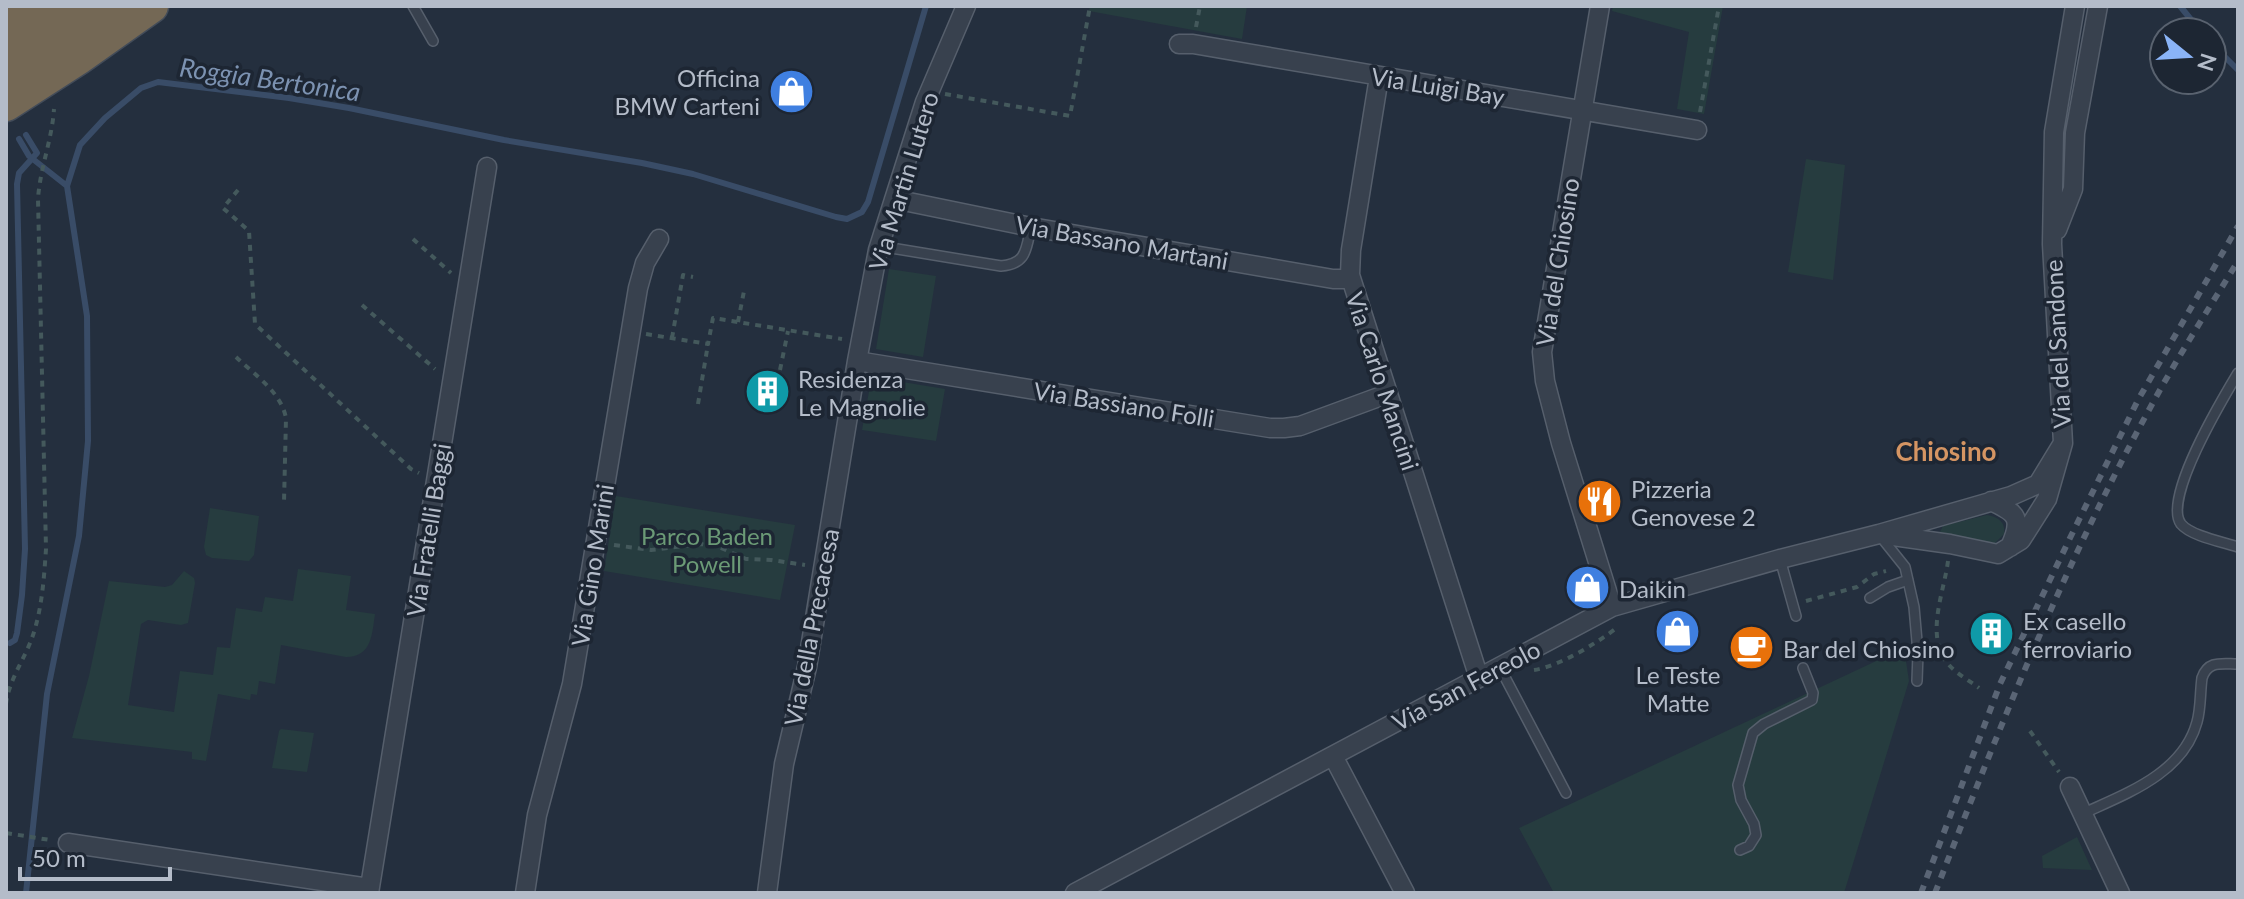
<svg xmlns="http://www.w3.org/2000/svg" width="2244" height="899" viewBox="0 0 2244 899" font-family="Lato,sans-serif">
<style>
.green{fill:#263c3f}
.lines{fill:none;stroke-linecap:round;stroke-linejoin:round}
.stream{stroke:#394c67;stroke-width:6}
.lane-casing{stroke:#565f6c;stroke-width:12}
.street-casing{stroke:#565f6c;stroke-width:21}
.highway-casing{stroke:#434c59;stroke-width:37}
.path{stroke:#44595c;stroke-width:4;stroke-dasharray:6 6;stroke-linecap:butt}
.lane{stroke:#38414e;stroke-width:9}
.street{stroke:#38414e;stroke-width:18}
.highway{stroke:#746855;stroke-width:34}
.rail{stroke:#5a6575;stroke-width:6;stroke-dasharray:8 8;stroke-linecap:butt}
.labels{text-anchor:middle;dominant-baseline:central;stroke-width:7;stroke-linejoin:round;paint-order:stroke}
.poi-label{font-size:24px;fill:#b4bcc9;stroke:#1d2633;text-anchor:start}
.street-label{font-size:24px;fill:#b4bcc9;stroke:#1d2633}
.park-label{font-size:24px;fill:#6b9a76;stroke:#1d2633}
.water-label{font-size:26px;font-style:italic;fill:#7c92b1;stroke:#1d2633}
.neighbourhood-label{font-size:26px;font-weight:bold;fill:#d59563;stroke:#1d2633}
</style>
<rect width="100%" height="100%" fill="#242f3e"/>
<path class="green" d="M1090,6H1247L1242,39L1089,11Z
M1613,6H1723L1704,114L1677,109L1689,32L1612,11Z
M1806,159L1845,165L1833,280L1788,272Z
M889,269L936,276L923,357L876,349Z
M878,378L945,389L936,441L862,430L870,386Z
M616,496L795,525L780,600L604,571Z
M210,508L259,516L254,555L249,561L212,558L206,555L204,547Z
M1987,515C1998,517 2006,522 2004,534L1995,543L1944,535L1940,532L1943,526Z
M298,569L351,576L346,610L375,614C372,634 372,657 346,657L281,645L275,684L259,681L257,695L251,694L250,700L218,694L206,761L192,759V752L72,738L89,676L109,581L165,587L172,585L184,571L194,578L195,583L188,623L181,625L148,620L141,624L128,705L174,712L180,671L213,675L217,647L230,648L236,608L262,612L265,597L293,601Z
M1904,648L1909,681L1844,893H1554L1519,828Z
M281,729L314,733L307,772L272,768L279,731Z
M2077,837L2092,870L2043,868L2042,856Z"/>
<g class="lines">
<path class="stream" d="M2180,6L2201,32
M2212,44L2238,70
M19,139L29,156L67,186
M10,643L15,640L17,633L22,595L25,549L17,184L19,173L37,153L26,135
M26,893L47,694L79,536L88,441L87,316L67,186L80,145L105,118L141,88L158,82L289,98L349,108L504,140L642,163L693,174L836,217L847,219L862,212L868,202L926,6"/>
<defs>
<path id="lane" d="M413,6L433,41
M879,246L1001,266C1027,264 1026,249 1031,227
M2238,373C2223,398 2162,499 2181,524C2191,536 2223,542 2238,547
M1881,537L1905,567L1914,607L1918,653L1917,681
M1780,559L1796,616
M1870,598L1888,587L1908,580
M1499,666L1566,793
M2082,814C2125,794 2183,774 2197,722C2201,708 2200,692 2202,678C2208,660 2222,664 2238,664
M1740,850L1749,846L1756,835L1754,824L1741,800L1738,785L1753,733L1764,724L1812,700L1813,693L1803,668"/>
<path id="street" d="M1600,6L1542,352L1545,381L1561,443L1612,607
M1179,44H1193L1697,130
M1379,77L1351,250L1350,275L1479,678
M894,199L1031,227L1333,279H1351
M2057,230L2073,189L2075,133L2098,6
M857,361L1270,428H1284L1300,426L1387,394
M1991,501C2017,513 2023,518 2010,547
M1886,535L1950,544L1998,554L2021,540L2047,499L2063,443L2052,244L2054,132L2075,6
M1333,756L1405,893
M2070,787L2120,893
M68,843L369,888
M369,893L487,167
M525,893L537,815L572,684L638,288L645,263L659,239
M767,893L784,764L807,667L857,361L878,250L925,102L966,6
M1075,893L1612,607L1780,559L1879,534L2011,496L2038,484L2063,443"/>
<path id="highway" d="M6,8L10,6
M6,39L62,6
M6,71L116,6
M6,104L79,57L151,6"/>
</defs>
<use href="#lane" class="lane-casing"/>
<use href="#street" class="street-casing"/>
<use href="#highway" class="highway-casing"/>
<path class="path" d="M1196,27L1200,6
M945,94L1070,116L1090,6
M1700,112L1719,6
M238,190L223,208L249,231L255,324L411,469L419,473
M413,239L451,273
M362,305L435,369
M738,322L744,291
M646,334L708,344L713,318L842,339
M672,338L683,275L693,277
M236,357C255,375 281,392 286,418L284,502
M780,370L788,331
M698,404L708,344
M614,545L651,550L701,544L719,547L746,559L771,560L805,565
M1948,561C1944,593 1924,637 1949,665C1957,674 1970,681 1979,688
M1806,601L1857,587L1874,574L1886,571
M1534,670C1560,666 1597,643 1618,627
M6,704C9,680 24,660 32,638C42,610 44,578 46,549L38,199C40,168 52,140 54,109
M2030,731L2059,772
M6,833L50,840"/>
<use href="#lane" class="lane"/>
<use href="#street" class="street"/>
<use href="#highway" class="highway"/>
<path class="rail" d="M1921,893L2000,684L2070,538L2138,400L2238,226
M1935,893C1999,728 2065,563 2150,408C2177,358 2208,310 2238,261"/>
</g>
<defs>
<symbol id="shop-disc" viewBox="-11 -11 22 22"><circle r="9.5" fill="#3f7fe0" stroke="#1d2633"/><path d="M-5-2.5h2.3a2.7 3.5 0 0 1 5.4 0H5L5.5 6h-11ZM-1.5-2.5h3a1.5 2.3 0 0 0-3 0Z" fill="#fff"/></symbol>
<symbol id="building-disc" viewBox="-11 -11 22 22"><circle r="9.5" fill="#0f9aa8" stroke="#1d2633"/><path d="M-4-6H4V6H1V3H-1V6H-4ZM-2.5-4.3h1.7v1.8h-1.7ZM.8-4.3h1.7v1.8H.8ZM-2.5-1h1.7V.8h-1.7ZM.8-1h1.7V.8H.8Z" fill="#fff"/></symbol>
<symbol id="restaurant-disc" viewBox="-11 -11 22 22"><circle r="9.5" fill="#e8710a" stroke="#1d2633"/><path d="M-5-6h1v4h1v-4h1v4h1v-4h1v5L-1.5 .5V6h-2V.5L-5-1ZM5-6V6H3V1.5H1.5Q1.5-4 5-6Z" fill="#fff"/></symbol>
<symbol id="cafe-disc" viewBox="-11 -11 22 22"><circle r="9.5" fill="#e8710a" stroke="#1d2633"/><path d="M-5.5-4.5H6V0H3Q3 3.5 0 3.5H-2.5Q-5.5 3.5-5.5 0ZM3-3.2v2h1.7v-2ZM-6 4.5H4V6H-6Z" fill="#fff"/></symbol>
</defs>
<g fill-rule="evenodd">
<use href="#shop-disc" x="766" y="66" width="51" height="51"/>
<use href="#building-disc" x="742" y="366" width="51" height="51"/>
<use href="#restaurant-disc" x="1574" y="476" width="51" height="51"/>
<use href="#shop-disc" x="1562" y="562" width="51" height="51"/>
<use href="#shop-disc" x="1652" y="606" width="51" height="51"/>
<use href="#building-disc" x="1966" y="608" width="51" height="51"/>
<use href="#cafe-disc" x="1726" y="622" width="51" height="51"/>
</g>
<g class="labels">
<g class="poi-label">
<text x="760" y="77" text-anchor="end">Officina<tspan x="760" dy="28">BMW Carteni</tspan></text>
<text x="798" y="378">Residenza<tspan x="798" dy="28">Le Magnolie</tspan></text>
<text x="1631" y="488">Pizzeria<tspan x="1631" dy="28">Genovese 2</tspan></text>
<text x="1619" y="588">Daikin</text>
<text x="2023" y="620">Ex casello<tspan x="2023" dy="28">ferroviario</tspan></text>
<text x="1783" y="648">Bar del Chiosino</text>
<text x="1678" y="674" text-anchor="middle">Le Teste<tspan x="1678" dy="28">Matte</tspan></text>
</g>
<g class="street-label">
<text transform="translate(1438 86) rotate(9)">Via Luigi Bay</text>
<text transform="translate(903 181) rotate(-73)">Via Martin Lutero</text>
<text transform="translate(1122 242) rotate(10)">Via Bassano Martani</text>
<text transform="translate(1557 262) rotate(-81)">Via del Chiosino</text>
<text transform="translate(2057 344) rotate(-93)">Via del Sandone</text>
<text transform="translate(1383 381) rotate(72)">Via Carlo Mancini</text>
<text transform="translate(1124 404) rotate(9)">Via Bassiano Folli</text>
<text transform="translate(428 530) rotate(-81)">Via Fratelli Baggi</text>
<text transform="translate(592 565) rotate(-81)">Via Gino Marini</text>
<text transform="translate(811 627) rotate(-79)">Via della Precacesa</text>
<text transform="translate(1466 685) rotate(-28)">Via San Fereolo</text>
</g>
<g class="park-label">
<text x="707" y="535">Parco Baden<tspan x="707" dy="28">Powell</tspan></text>
</g>
<g class="water-label">
<text transform="translate(270 79) rotate(8)">Roggia Bertonica</text>
</g>
<g class="neighbourhood-label">
<text x="1946" y="451">Chiosino</text>
</g>
</g>
<rect width="2244" height="899" fill="none" stroke="#b4bcc9" stroke-width="16"/>
<g transform="translate(2188 56) rotate(108)"><circle r="38" fill="#1d2633" stroke="#59626f" stroke-width="2"/>
<path d="M0-6L14 30L0 20L-14 30Z" fill="#8ab4f8"/>
<text y="-12" font-size="22" font-weight="bold" text-anchor="middle" fill="#b4bcc9">N</text>
</g>
<path d="M20 867v12h150v-12" fill="none" stroke="#b4bcc9" stroke-width="4"/>
<text x="32" y="867" font-size="24" fill="#b4bcc9" stroke="#1d2633" stroke-width="6" paint-order="stroke">50 m</text>
</svg>
